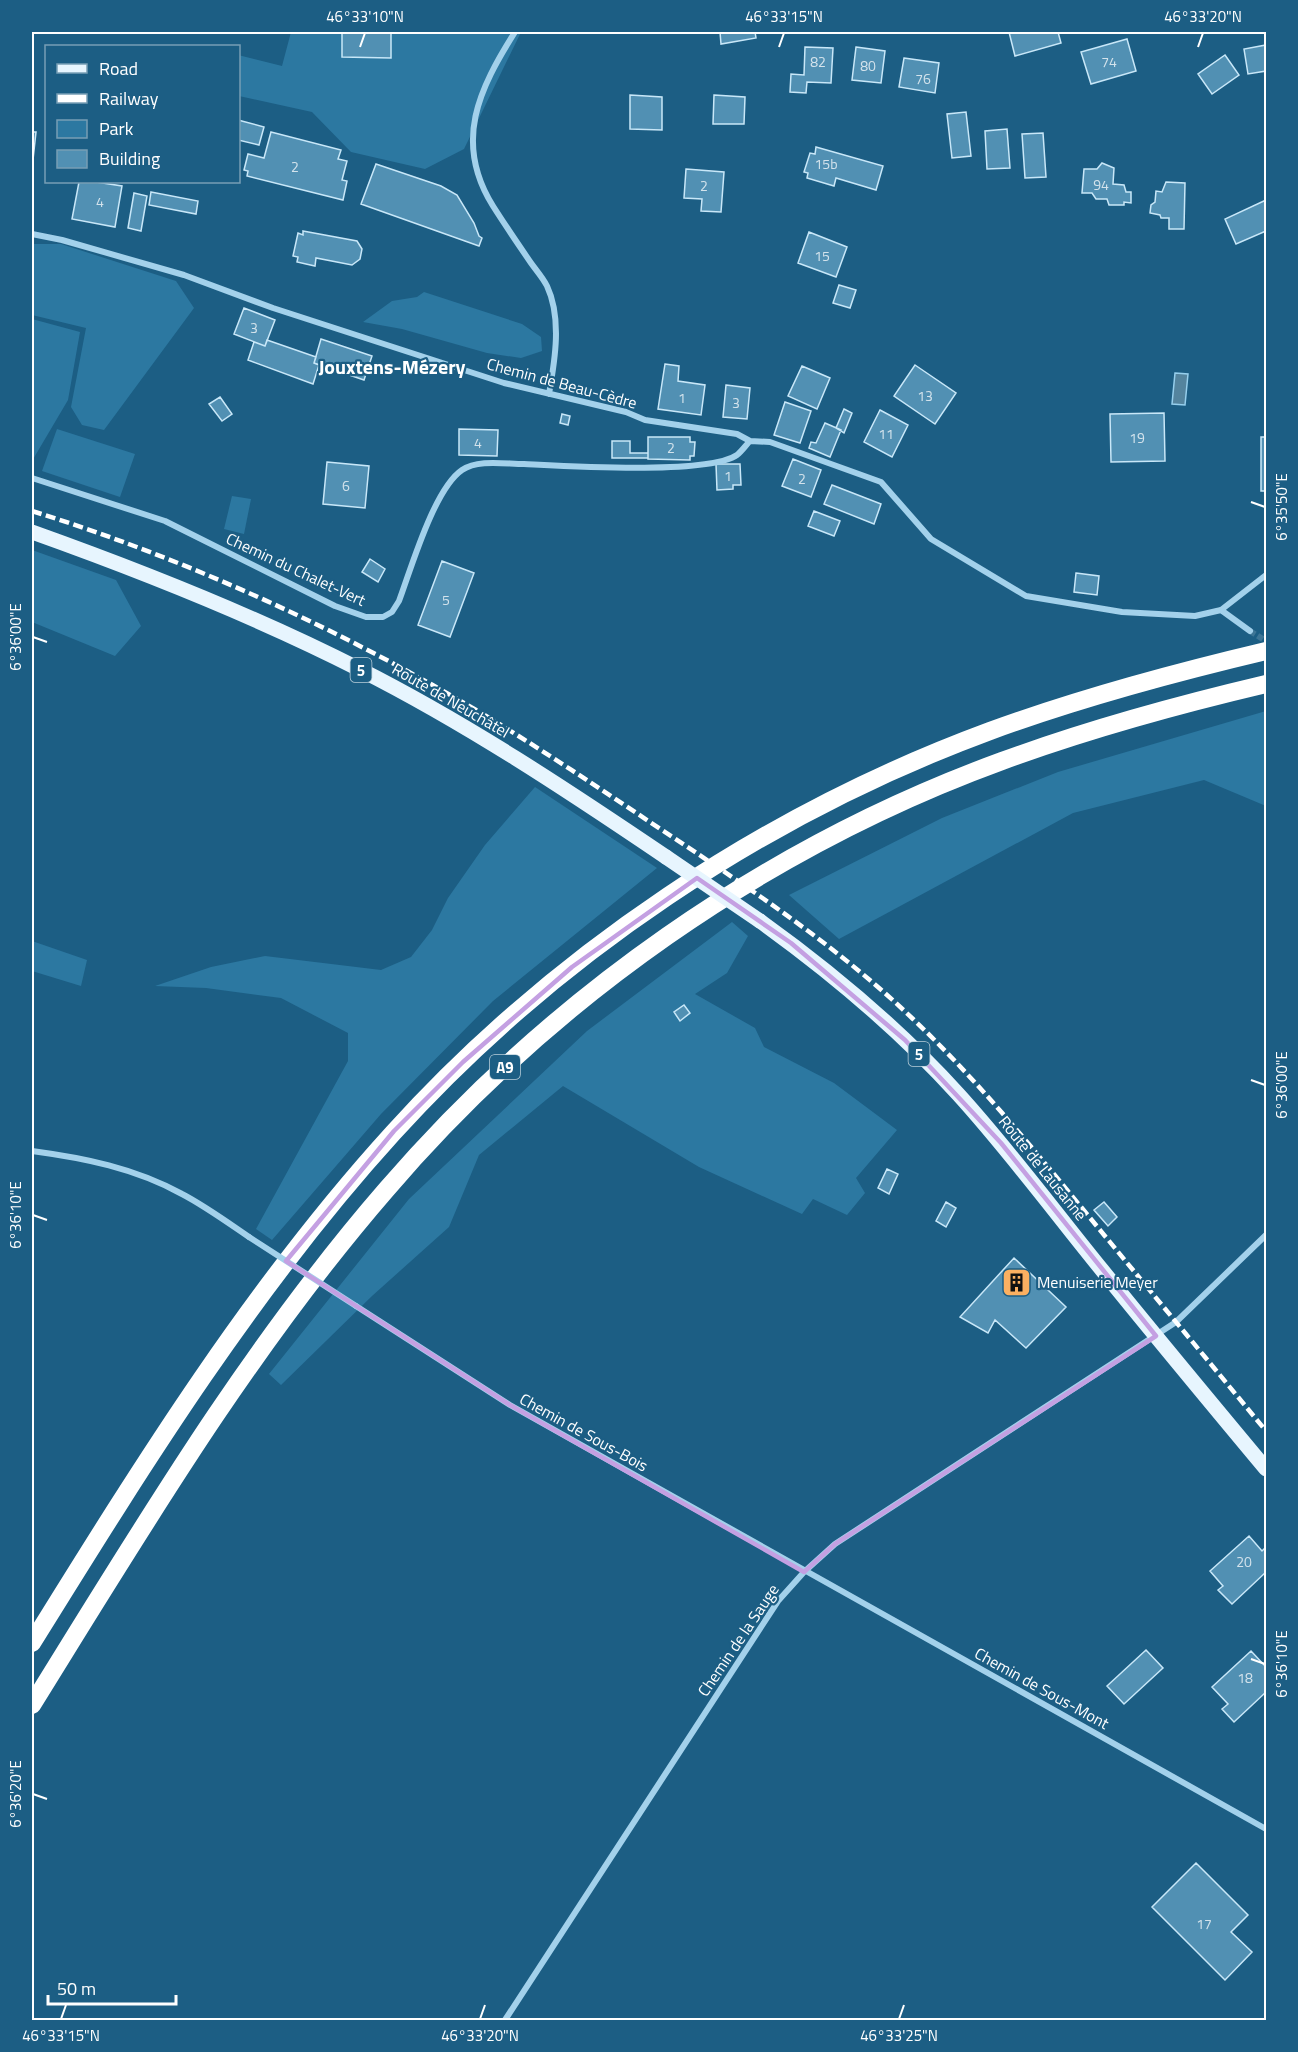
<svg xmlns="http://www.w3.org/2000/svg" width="1298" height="2052" viewBox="0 0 1298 2052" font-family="'Titillium Web',sans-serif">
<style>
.green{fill:#2c78a1}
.water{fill:#54849e;stroke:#96cfed;stroke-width:1.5}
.building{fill:#5190b3;stroke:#c8e7f8;stroke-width:1.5}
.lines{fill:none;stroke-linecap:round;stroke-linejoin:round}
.minor-tunnel{stroke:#3e7696;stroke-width:6;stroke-dasharray:6 3;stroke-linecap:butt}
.minor{stroke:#a3d1eb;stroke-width:6}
.primary{stroke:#e7f5fe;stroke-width:15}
.motorway{stroke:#fff;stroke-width:18}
.rail{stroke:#fff;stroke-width:4.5;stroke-dasharray:10 4.5;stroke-linecap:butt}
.minor-bridge{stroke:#a3d1eb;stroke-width:6}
.primary-bridge{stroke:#e7f5fe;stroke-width:15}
.marked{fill:none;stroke:#c4a0e2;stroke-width:4.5;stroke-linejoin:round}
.ticks{fill:none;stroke:#fff;stroke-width:2}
.labels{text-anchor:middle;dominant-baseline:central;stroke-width:4.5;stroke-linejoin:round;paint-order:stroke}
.number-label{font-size:14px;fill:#d4e3ec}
.shield{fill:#1c5e84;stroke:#bbcfda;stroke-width:1.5}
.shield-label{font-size:15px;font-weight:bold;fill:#fff}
.street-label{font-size:16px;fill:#fff;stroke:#1c5e84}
.poi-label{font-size:16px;fill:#fff;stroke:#1c5e84;text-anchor:start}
.quarter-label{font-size:20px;font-weight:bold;fill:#fff;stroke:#1c5e84}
.neatline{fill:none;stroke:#fff;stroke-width:2}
.ticks-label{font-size:15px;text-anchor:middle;fill:#fff}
</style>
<rect width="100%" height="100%" fill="#1c5e84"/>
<path class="green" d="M291,32H521L464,149L425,169L351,152L312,112L239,96L238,55L282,66Z
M32,244H61L176,281L194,308L104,430L82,425L71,407L86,328L32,315Z
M424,292L522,324L541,337L542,351L521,358L487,353L402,329L363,322L392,301L417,297Z
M32,319L80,332L68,400L32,461Z
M57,429L135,454L120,497L42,471Z
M232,496L251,499L244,534L224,529Z
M32,550L116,580L141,626L115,656L32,622Z
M1266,711V806L1204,780L1073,813L839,939L789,895L942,818L1058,772Z
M535,787L657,868L493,1001L381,1114L272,1240L256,1229L348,1061V1033L281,998L206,988L155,986L211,967L265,956L381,970L411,957L432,930L448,898L485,845Z
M732,922L748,936L727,973L695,994L755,1028L764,1047L834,1083L897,1130L856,1178L865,1193L847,1215L813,1199L802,1214L699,1167L563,1086L479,1155L449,1227L372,1296L281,1385L269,1374L409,1199L587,1031Z
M32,941L87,960L81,986L32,971Z"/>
<path class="water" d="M1175,373L1188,374L1185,405L1172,404Z"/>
<path class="building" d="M342,32H391V58L342,57Z
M720,32H755L756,38L721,44Z
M1009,32H1058L1061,43L1015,56Z
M1127,39L1136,71L1091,84L1081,52Z
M1266,45V71L1248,74L1244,49Z
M805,47L833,48L831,83L807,82L806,93L790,92L791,74L804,75Z
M856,47L885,51L881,83L852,80Z
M1225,55L1239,75L1212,94L1198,74Z
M904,58L939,63L935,93L899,87Z
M630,95L662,97V130L630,129Z
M714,95L745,97L744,124H713Z
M966,112L971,156L952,158L947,114Z
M238,120L264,127L259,145L238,140Z
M1007,129L1010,168L987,169L985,131Z
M32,132H36L32,169Z
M271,132L341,150L338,159L347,161L342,180L347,181L343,200L247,176L248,171L244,170L248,154L264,158Z
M1043,133L1046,177L1025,178L1022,134Z
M816,147L883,166L876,190L836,178L834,186L807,178L808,173L804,172L810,153L815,154Z
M1102,163L1114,168L1113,184L1124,185L1126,192H1131V203L1124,202V205H1109L1107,199H1096L1092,193H1082L1084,169H1097Z
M376,164L441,186L457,195L474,223L479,236L482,238L479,246L361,204Z
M686,169L724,172L721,212L701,211L702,199L684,198Z
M79,182H96L122,186L115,227L72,219Z
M1166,182L1185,183L1184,229H1169V218H1161L1160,215L1150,213L1151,205L1155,202L1156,191L1162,192Z
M151,192L198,201L196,214L149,205Z
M134,193L147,196L141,231L128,228Z
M1266,200V231L1236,244L1225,219Z
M303,231L357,241L362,249L360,259L352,265L316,258L315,266L297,262L298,257L293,256L298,233L303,235Z
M809,232L847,247L836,277L798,263Z
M839,285L856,290L850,308L833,303Z
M244,308L275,320L265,346L234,334Z
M321,339L372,356L364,380L314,363Z
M267,340L316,357L314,363L319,365L313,384L248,360L254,342L265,346Z
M665,364L679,366L678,381L705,385L701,415L658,409Z
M915,365L956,393L935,424L894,396Z
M802,366L830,378L817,409L788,396Z
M726,385L750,388L747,419L723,417Z
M220,397L232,414L222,421L209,404Z
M785,402L811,411L800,443L774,435Z
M844,409L852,413L844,433L836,428Z
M880,410L908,425L892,457L864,442Z
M1164,413L1165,461L1111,462L1110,414Z
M562,414L570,416L568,425L560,423Z
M825,423L841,430L830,457L809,448L811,442L816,443Z
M459,429L498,430L497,456L459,455Z
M648,437H690V442H695L694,456H690V460L648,459Z
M1261,437H1266V491H1261Z
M612,441H630V453H648V458H612Z
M793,459L821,470L811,497L782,486Z
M327,462L369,466L365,508L323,504Z
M716,464H740L741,485H733V489L717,490Z
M832,485L881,504L874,524L824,504Z
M814,511L840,521L834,536L808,526Z
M370,559L385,569L378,582L362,572Z
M442,561L474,573L450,637L418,625Z
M1076,573L1099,576L1097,595L1074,592Z
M684,1005L690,1013L680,1021L674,1012Z
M887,1169L898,1174L889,1194L878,1188Z
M946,1202L956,1208L946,1227L936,1221Z
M1104,1202L1117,1217L1108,1226L1094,1210Z
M1014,1258L1066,1307L1026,1348L995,1320L988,1333L960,1317Z
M1249,1536L1262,1551L1266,1547V1572L1232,1604L1218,1590L1223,1586L1210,1571Z
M1146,1650L1163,1668L1124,1704L1107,1686Z
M1251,1651L1266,1667V1692L1234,1722L1222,1709L1228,1704L1212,1687Z
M1196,1863L1248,1915L1231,1932L1252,1952L1225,1980L1152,1907Z"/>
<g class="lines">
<path class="minor-tunnel" d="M1250,631L1266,641"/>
<path class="minor" d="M515,32C479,89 453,142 493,206C505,225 518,244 531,263C536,270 543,278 547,286C562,318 555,360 549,394
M32,234L62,240L184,275L273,308L504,383L626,412L645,420L737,434L750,441L770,442L881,482L931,539L1026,596L1122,612L1195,616L1221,610L1266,575
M32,478L165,521L335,606L366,617H383L392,612L399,601C411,569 434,489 462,470C478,459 505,464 524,464C565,466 708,475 737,455C742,451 746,445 750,441
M1221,610L1250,631
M32,1151C84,1158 135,1168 182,1194C205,1206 227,1222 249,1237
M356,1306L510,1405L1266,1829
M505,2020L778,1601L804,1572L835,1544L1176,1322L1266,1235"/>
<path class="primary" d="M32,532C144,572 253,615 359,669C466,723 567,790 666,857
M760,921C831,972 899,1029 958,1094C1009,1150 1054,1211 1102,1270C1156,1337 1211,1403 1266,1469"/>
<path class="motorway" d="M32,1643C142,1466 252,1288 393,1133C554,955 765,814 990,731C1080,698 1173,673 1266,651
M32,1705C142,1528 249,1348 386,1190C550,999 766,847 1002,761C1089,729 1177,705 1266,684"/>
<path class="rail" d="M32,511C186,559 337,628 476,710C540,748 600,789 662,830C749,888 837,946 913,1019C976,1079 1031,1146 1086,1213C1146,1286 1206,1358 1266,1431"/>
<path class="minor-bridge" d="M249,1237L356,1306"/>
<path class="primary-bridge" d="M666,857L760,921"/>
</g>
<path class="marked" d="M697,878L791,943L905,1040L1001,1143L1156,1336L835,1544L804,1572L510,1405L286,1261L394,1131L463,1062L572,967Z"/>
<path class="ticks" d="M360,47L365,33M779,47L784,33M1198,47L1203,33M1251,502L1265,507M33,637L47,642M1251,1080L1265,1085M33,1215L47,1220M1251,1659L1265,1664M33,1794L47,1799M61,2019L66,2005M480,2019L485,2005M899,2019L904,2005"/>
<defs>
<symbol id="building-square" viewBox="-11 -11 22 22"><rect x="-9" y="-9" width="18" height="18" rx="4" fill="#fbb061" stroke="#1c5e84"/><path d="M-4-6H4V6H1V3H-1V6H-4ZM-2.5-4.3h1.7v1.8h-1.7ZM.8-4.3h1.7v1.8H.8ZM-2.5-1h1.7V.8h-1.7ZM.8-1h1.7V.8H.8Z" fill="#111"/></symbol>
</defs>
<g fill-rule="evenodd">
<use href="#building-square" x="1000" y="1266" width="33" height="33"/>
</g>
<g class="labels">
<g class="number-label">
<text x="818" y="61">82</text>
<text x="1109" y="61">74</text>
<text x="868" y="65">80</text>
<text x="923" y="78">76</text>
<text x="826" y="163">15b</text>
<text x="295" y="166">2</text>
<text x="1101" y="184">94</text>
<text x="704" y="185">2</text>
<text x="100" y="201">4</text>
<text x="822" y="255">15</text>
<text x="254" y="327">3</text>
<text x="925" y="395">13</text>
<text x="682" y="397">1</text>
<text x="736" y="402">3</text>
<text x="886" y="433">11</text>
<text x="1137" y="437">19</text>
<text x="478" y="442">4</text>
<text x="671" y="447">2</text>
<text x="728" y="475">1</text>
<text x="802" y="478">2</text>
<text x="346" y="485">6</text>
<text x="446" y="599">5</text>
<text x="1244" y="1561">20</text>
<text x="1245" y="1677">18</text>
<text x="1204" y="1923">17</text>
</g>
<g class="shield">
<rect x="350.5" y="658" width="21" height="24" rx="4.5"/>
<rect x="908.5" y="1042" width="21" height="24" rx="4.5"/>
<rect x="490" y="1055" width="30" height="24" rx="4.5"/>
</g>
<g class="shield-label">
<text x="361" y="670">5</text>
<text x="919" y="1054">5</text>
<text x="505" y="1067">A9</text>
</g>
<g class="street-label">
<text transform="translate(562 383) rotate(15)">Chemin de Beau-Cèdre</text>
<text transform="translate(296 569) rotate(25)">Chemin du Chalet-Vert</text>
<text transform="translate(451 700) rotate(30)">Route de Neuchâtel</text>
<text transform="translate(1043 1168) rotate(51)">Route de Lausanne</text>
<text transform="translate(584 1432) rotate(29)">Chemin de Sous-Bois</text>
<text transform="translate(738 1640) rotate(-56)">Chemin de la Sauge</text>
<text transform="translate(1042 1688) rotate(29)">Chemin de Sous-Mont</text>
</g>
<g class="poi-label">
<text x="1037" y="1282">Menuiserie Meyer</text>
</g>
<g class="quarter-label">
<text x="392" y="366">Jouxtens-Mézery</text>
</g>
</g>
<rect width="1298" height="2052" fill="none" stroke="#1c5e84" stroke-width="66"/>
<rect x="45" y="45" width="195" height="138" fill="#1c5e84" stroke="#779eb5" stroke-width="1.5"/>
<rect x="57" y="64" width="30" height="9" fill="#e7f5fe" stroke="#779eb5" stroke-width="1.5"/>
<text x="99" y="75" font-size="18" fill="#ffffff">Road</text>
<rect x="57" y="94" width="30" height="9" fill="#ffffff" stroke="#779eb5" stroke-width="1.5"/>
<text x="99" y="105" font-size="18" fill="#ffffff">Railway</text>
<rect x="57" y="120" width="30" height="18" fill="#2c78a1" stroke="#779eb5" stroke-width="1.5"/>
<text x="99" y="135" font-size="18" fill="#ffffff">Park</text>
<rect x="57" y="150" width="30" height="18" fill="#5190b3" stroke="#779eb5" stroke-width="1.5"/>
<text x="99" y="165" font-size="18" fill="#ffffff">Building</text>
<path d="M48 1995v9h128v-9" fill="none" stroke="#ffffff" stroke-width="3"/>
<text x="57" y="1995" font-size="18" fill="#ffffff" stroke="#1c5e84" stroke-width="4.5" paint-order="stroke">50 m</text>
<rect x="33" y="33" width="1232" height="1986" class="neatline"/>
<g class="ticks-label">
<text x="365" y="22">46°33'10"N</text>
<text x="784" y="22">46°33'15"N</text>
<text x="1203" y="22">46°33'20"N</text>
<text transform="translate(1282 507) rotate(-90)" y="5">6°35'50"E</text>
<text transform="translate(16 637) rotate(-90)" y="5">6°36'00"E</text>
<text transform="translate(1282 1085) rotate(-90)" y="5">6°36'00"E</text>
<text transform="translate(16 1215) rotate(-90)" y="5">6°36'10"E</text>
<text transform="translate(1282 1664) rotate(-90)" y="5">6°36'10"E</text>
<text transform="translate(16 1794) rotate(-90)" y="5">6°36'20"E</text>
<text x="61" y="2041">46°33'15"N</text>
<text x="480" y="2041">46°33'20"N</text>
<text x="899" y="2041">46°33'25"N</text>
</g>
</svg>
